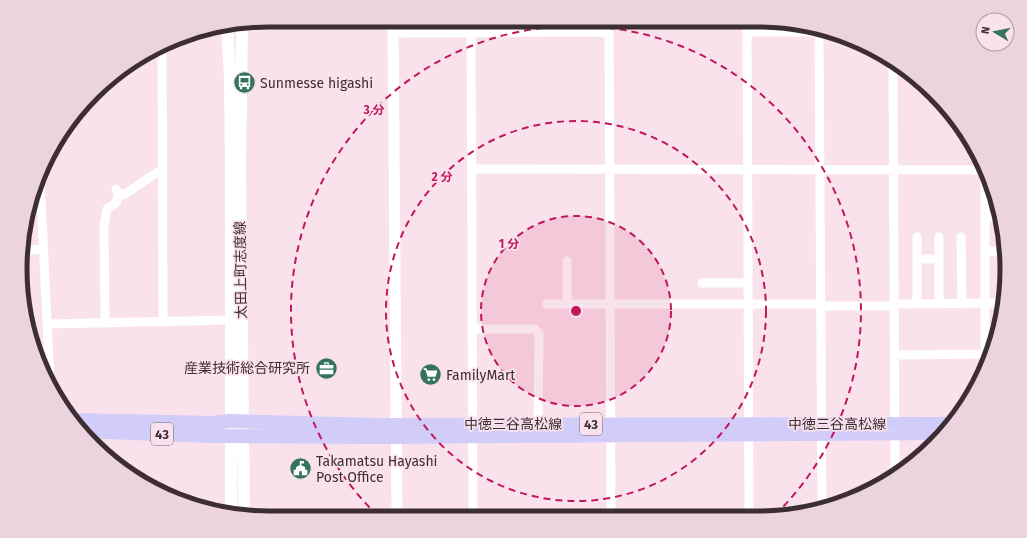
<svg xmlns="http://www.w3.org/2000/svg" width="1027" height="538" viewBox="0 0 1027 538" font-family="'Fira Sans','Noto Sans JP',sans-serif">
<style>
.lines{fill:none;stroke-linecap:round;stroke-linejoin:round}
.minor{stroke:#fff;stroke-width:9}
.tertiary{stroke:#fff;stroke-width:11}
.secondary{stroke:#fff;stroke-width:12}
.primary{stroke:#d1ccf8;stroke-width:14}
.ring{fill:none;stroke:#c2185b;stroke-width:2;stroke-dasharray:7 5}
.labels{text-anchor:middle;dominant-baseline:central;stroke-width:3.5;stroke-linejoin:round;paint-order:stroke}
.shield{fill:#fae2ec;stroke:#76646c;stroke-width:1}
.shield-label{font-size:13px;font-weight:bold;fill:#3d2e35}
.poi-label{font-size:14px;fill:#3d2e35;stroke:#fae2ec;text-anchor:start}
.street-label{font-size:14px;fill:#3d2e35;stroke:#fae2ec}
.rim{fill:none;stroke:#3d2e35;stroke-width:5}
.centre{fill:#c2185b;stroke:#fae2ec;stroke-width:2}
.ring-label{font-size:12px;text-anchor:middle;font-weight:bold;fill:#c2185b;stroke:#fae2ec;stroke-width:3.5;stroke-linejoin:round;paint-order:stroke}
</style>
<rect width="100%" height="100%" fill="#fae2ec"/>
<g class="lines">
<path class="minor" d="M471,20L473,517
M609,20L611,516
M747,20L749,516
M747,32H818
M393,33L609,32
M819,33L822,507
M162,48L163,322
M893,64L895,477
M472,169L983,170
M40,179L50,382
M116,189L119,194H125L162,169
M985,217H997
M961,237L962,304
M24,251L43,249
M985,251L1002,252
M917,259H939
M702,283H748
M547,304H820
M567,304V261
M893,304L1002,303
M917,304V237
M939,304V237
M820,306H894
M105,323L104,225L107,209L116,203L119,194
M47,324L232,320
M472,329H535L539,334L538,424
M985,354V178
M895,355L988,354"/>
<path class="tertiary" d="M393,20L397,517"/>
<path class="secondary" d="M242,25L240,169L244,515
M227,27L230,78L231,168V512"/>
<path class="primary" d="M74,420L212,423L230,421L379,425L952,424
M80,431L211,436L380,437L945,433"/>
</g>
<circle cx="576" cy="311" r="95" fill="#c2185b" fill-opacity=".12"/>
<g class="ring">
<circle cx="576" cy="311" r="95"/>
<circle cx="576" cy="311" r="190"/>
<path d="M378 516A285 285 0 1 1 776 514"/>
</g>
<defs>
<symbol id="bus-disc" viewBox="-11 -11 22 22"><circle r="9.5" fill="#36735e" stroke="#fae2ec"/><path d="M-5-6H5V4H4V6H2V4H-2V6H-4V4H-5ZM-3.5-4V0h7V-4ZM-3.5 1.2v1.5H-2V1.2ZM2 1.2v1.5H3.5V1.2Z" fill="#fff"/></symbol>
<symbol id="office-disc" viewBox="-11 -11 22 22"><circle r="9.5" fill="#36735e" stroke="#fae2ec"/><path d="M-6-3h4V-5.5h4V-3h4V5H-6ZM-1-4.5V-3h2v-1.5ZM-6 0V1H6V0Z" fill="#fff"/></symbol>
<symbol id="supermarket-disc" viewBox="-11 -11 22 22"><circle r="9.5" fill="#36735e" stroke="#fae2ec"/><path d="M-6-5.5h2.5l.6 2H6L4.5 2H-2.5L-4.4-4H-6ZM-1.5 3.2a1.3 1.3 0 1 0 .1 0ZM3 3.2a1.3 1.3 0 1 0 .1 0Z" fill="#fff"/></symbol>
<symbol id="civic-disc" viewBox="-11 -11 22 22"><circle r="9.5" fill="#36735e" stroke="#fae2ec"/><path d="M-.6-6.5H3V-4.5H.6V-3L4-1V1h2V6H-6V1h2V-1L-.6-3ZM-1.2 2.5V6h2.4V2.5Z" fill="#fff"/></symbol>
</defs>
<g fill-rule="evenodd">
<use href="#bus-disc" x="232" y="70" width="25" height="25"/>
<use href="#office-disc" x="314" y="356" width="25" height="25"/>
<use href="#supermarket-disc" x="418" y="362" width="25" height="25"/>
<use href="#civic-disc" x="288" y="456" width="25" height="25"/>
</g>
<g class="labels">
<g class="shield">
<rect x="580" y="413" width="22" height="22" rx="3"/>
<rect x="151" y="423" width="22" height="22" rx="3"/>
</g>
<g class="shield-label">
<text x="591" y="424">43</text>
<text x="162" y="434">43</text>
</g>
<g class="poi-label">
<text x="260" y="83">Sunmesse higashi</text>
<text x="310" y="368" text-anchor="end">産業技術総合研究所</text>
<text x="446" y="375">FamilyMart</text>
<text x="316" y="461">Takamatsu Hayashi<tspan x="316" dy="16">Post Office</tspan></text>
</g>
<g class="street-label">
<text transform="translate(241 270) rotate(-91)">太田上町志度線</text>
<text x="513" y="424">中徳三谷高松線</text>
<text x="837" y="424">中徳三谷高松線</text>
</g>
</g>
<path d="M0 0H1027V538H0ZM269 27H758A242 242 0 0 1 1000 269V269A242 242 0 0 1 758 511H269A242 242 0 0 1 27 269V269A242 242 0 0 1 269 27Z" fill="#ebd4dd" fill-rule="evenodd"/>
<path class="rim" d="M269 27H758A242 242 0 0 1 1000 269V269A242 242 0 0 1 758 511H269A242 242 0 0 1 27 269V269A242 242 0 0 1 269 27Z"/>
<circle cx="576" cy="311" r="6" class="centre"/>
<g class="ring-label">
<text x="374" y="114">3 分</text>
<text x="442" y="181">2 分</text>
<text x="509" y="248">1 分</text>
</g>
<g transform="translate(995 32) rotate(280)"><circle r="19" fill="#fae2ec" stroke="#ae9aa3"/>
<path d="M0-3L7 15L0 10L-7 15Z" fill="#36735e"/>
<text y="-6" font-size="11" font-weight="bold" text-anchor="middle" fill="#3d2e35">N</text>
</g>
</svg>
